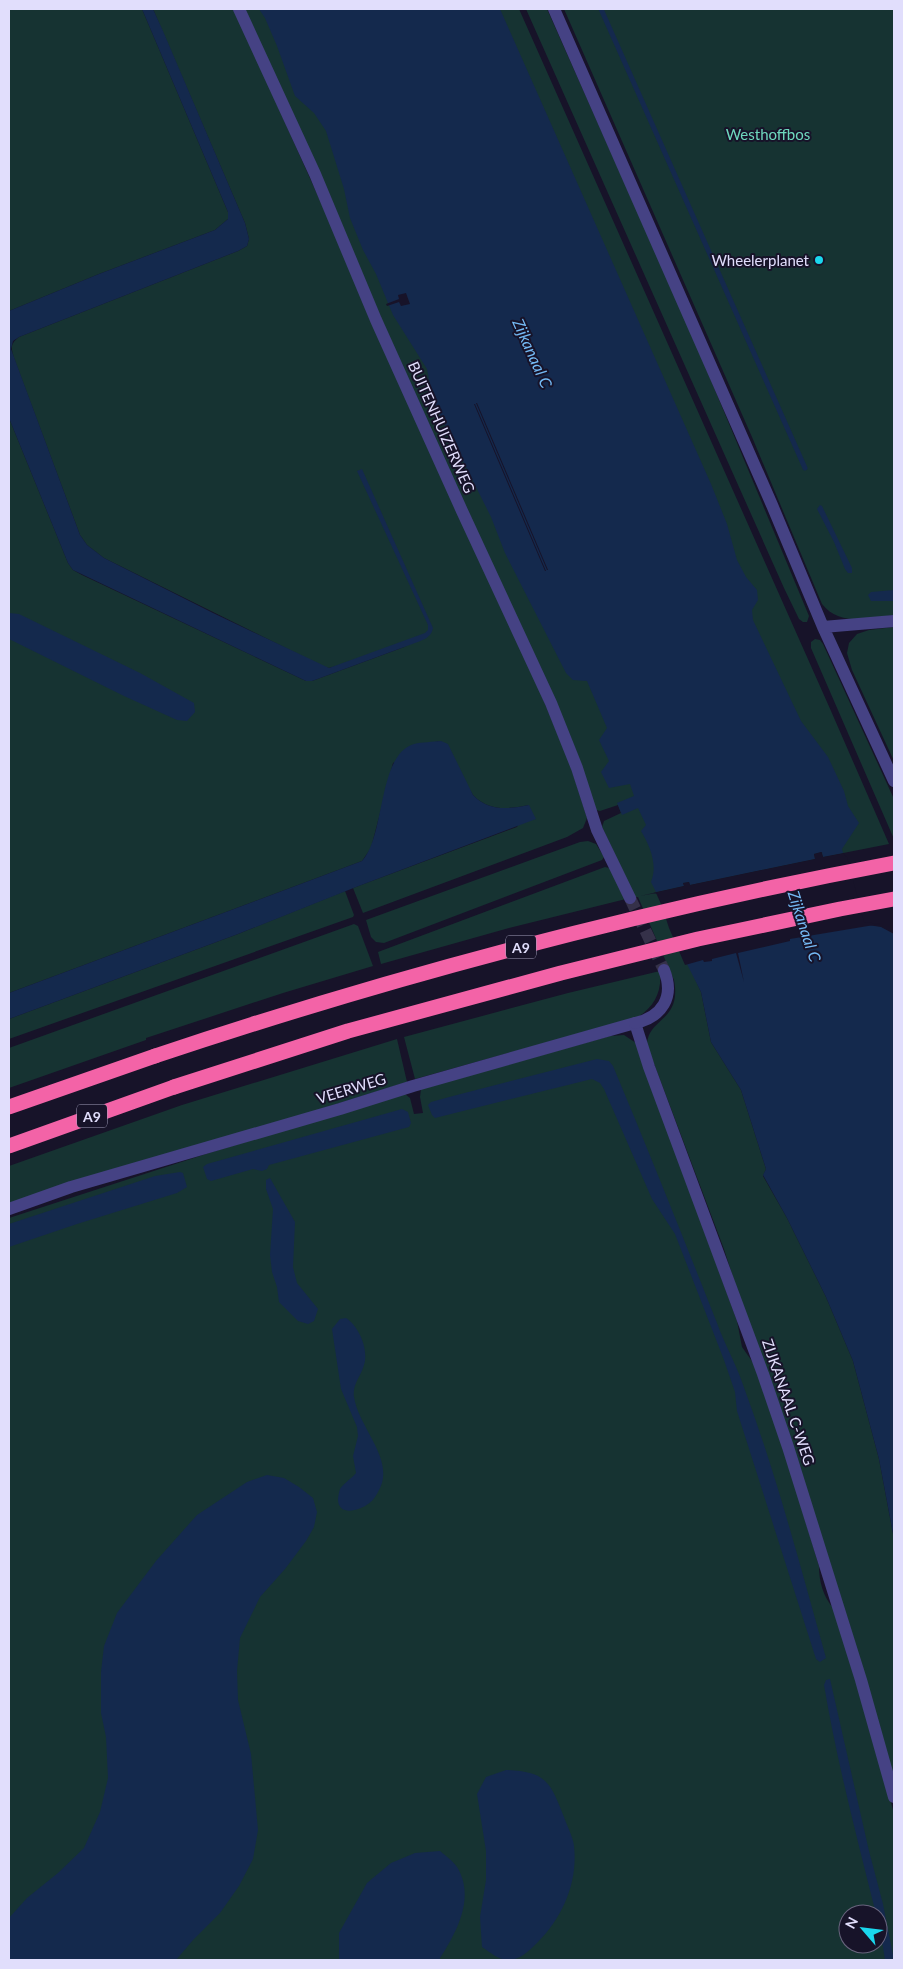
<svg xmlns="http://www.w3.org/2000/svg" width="903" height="1969" viewBox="0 0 903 1969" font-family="Lato,sans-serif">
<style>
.green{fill:#163332;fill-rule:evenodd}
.water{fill:#14294d}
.pier{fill:#171329}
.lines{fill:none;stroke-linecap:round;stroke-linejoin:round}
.stream{stroke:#14294d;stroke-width:5}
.tertiary-tunnel{stroke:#353149;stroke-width:12;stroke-dasharray:12 6;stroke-linecap:butt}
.minor{stroke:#454284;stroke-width:12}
.tertiary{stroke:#454284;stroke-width:12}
.motorway{stroke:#f363a7;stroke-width:15}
.motorway-bridge{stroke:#f363a7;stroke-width:15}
.poi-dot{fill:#1ad7ed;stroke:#171329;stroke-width:2}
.labels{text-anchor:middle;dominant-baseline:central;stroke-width:4;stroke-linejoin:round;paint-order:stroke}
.shield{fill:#171329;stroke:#a4a1bd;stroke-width:1}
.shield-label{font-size:14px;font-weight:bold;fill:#e1defc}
.park-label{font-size:15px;fill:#6ed8be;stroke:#171329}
.poi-label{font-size:15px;fill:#e1defc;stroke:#171329;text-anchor:end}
.street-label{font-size:15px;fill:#e1defc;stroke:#171329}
.water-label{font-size:16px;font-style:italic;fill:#74b9f4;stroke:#171329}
</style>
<rect width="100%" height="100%" fill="#171329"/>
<path class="green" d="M9,9H142L228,212V219L215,230L99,274L9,311Z
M153,9H234L533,675L570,764L587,818L583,828L567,837L363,913L353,888L517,827L529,805C509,809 489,812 473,795L441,741L429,743L393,763L371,848L362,861L9,993V418L68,563L73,570L82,575L306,681H312L407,646L329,668L322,666L104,558L87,545L80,535L14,358C11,348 10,344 19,337L238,251L247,246L249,239L245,223Z
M244,9H519L831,711L889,844L823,857L822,852L814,854L815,859L690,885L689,882L683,883L684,886L640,896L656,893L701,992L711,1042L741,1090L766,1169L763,1176L787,1218L826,1297L853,1361L879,1459L894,1539V1780L724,1249L647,1045C648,1017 682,1022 674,980L638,897H635L602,827L604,821L621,813L618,805L600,811L596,810L477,534Z
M526,9H547L690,330L809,616L807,622H803L799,619L784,588Z
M564,9H894V615C869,618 840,627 822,604L752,437Z
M894,627V761L852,670L847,653L849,643L857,634L869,630Z
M815,639L820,640L823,644L894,799V839L811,648V642Z
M588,841L596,844L604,857L602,860L384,943L376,942L371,937L366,920L580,842Z
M605,867L609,868L626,899L509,928L381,964L378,952Z
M345,891L354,915L353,917L9,1039V1019L238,934Z
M354,924L358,926L373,966L283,993L146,1038V1040L9,1088V1048Z
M660,971C662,991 655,1006 638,1017L415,1079L404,1037L568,993Z
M624,1035L636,1043L737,1321L742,1347L754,1364L774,1416L819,1566C819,1581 823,1596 833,1608L879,1755L894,1814V1960H9V1218L209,1153L405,1094L410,1098L414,1114L423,1113L420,1097L421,1089L610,1036ZM848,1914H878V1944H848Z
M397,1039L407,1082L9,1207V1166L182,1105Z"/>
<path class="water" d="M142,9H153L163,31L245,223L249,239L247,246L238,251L19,337L13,341L11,349L80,535L87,545L104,558L213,613L329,668L425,633L428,630V625L357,471L362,469L433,628C431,638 423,640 415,643L312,681H306L73,570L68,563L9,418V311L99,274L215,230L228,219V212Z
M259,9H500L711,484L727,524L737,560L746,577L757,590L758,600L752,610L753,620L801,721L828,757L844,791L848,806L859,823L842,849L843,853L823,857L822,852L814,854L815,859L690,885L689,882L683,883L684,886L656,892L651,882C658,865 650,846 641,831L646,825L638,808L622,815L617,803L634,796L630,784L609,788L601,772L609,761L599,740L607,728L587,681L573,680L566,673L505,553L491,517L433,401L427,369L393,315L376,274L363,250L350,218L344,189L326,131L314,113L295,96L277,46L265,18Z
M820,505L822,506L852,568V573H848L845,569L834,542L817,509Z
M894,590V601H871L868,595L871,592Z
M9,613L19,614L140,673L194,703L195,712L187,721L177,720L124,696L9,639Z
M441,741L448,744L473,795C489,812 509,809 529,805L536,819L356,887L238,934L9,1019V993L362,861C386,835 377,755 414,744C422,742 433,742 441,741Z
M751,878L862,924L881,927L894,934V1539L879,1459L853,1361L826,1297L787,1218L763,1175L766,1169L741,1090L711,1042L701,992L686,962Z
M597,1059L609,1061L613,1066C649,1152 683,1237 717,1323C724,1343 735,1362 742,1382C776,1473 800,1565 826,1658L820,1662L816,1659L737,1411L735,1392L724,1360L675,1234L652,1199L604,1089L600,1083L592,1079L435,1118L432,1115L428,1105L431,1102L453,1096Z
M402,1109L408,1112L411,1123L409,1127L269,1165L267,1169L262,1171L253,1169L211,1181L207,1179L203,1167L207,1164Z
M180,1172L183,1173L187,1187L177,1193L77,1224L9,1247V1224L155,1176Z
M270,1178L295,1222L293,1267L297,1283L318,1309L314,1321L308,1324L298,1321L279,1302L277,1287L272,1272L270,1255L273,1209L266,1189V1180Z
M346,1318C359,1326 369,1350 364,1365C361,1376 352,1385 354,1397C359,1429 397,1461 378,1492C376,1496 372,1502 368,1504C360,1510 339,1517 338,1500C338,1497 339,1492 340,1489C344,1483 351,1479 356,1473L353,1456L358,1436L357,1427L341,1389L332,1329L340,1319Z
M267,1475L284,1478L299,1487L313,1498L317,1512L314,1527L306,1541L285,1569L260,1597L240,1638L237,1671L238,1700L251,1754L258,1830L253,1859L239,1886L220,1913L193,1940L176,1960H9V1918L27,1898L58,1873L84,1848L100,1812L108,1778L106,1737L101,1713V1672L104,1646L117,1613L156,1561L197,1515L247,1482Z
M830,1679L869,1851L883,1904L894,1960H885L878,1914H876C857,1838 837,1762 824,1685L826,1680Z
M506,1770C546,1772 550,1781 564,1817C567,1826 573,1837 574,1846C578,1882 563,1917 538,1942C530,1950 520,1960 509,1960C498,1960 490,1952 482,1947L480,1917L486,1880V1851L477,1794L486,1777Z
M440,1851C446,1856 453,1861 457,1867C476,1898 456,1933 439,1960H339V1933L367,1883L391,1863L415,1853Z"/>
<path class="pier" d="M406,293L410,304L401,306L399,302L387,306L386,304L399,299L398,295Z
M476,403H477L548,570H547Z
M474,404H475L546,571H545Z
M821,852L823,857L845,853L844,855L847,857L864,922L880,924L790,939V941L738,953L744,982L736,953L712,959V961L704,962L703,960L685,965L669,928L658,894L653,893L684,886L683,883L689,882L690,885L815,859L814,854Z"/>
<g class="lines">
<path class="stream" d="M601,9L805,468"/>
<path class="tertiary-tunnel" d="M630,898L664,970"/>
<path class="minor" d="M9,1209L71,1187L340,1109L413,1086L635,1023L649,1067L763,1374L788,1447L861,1680L894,1797"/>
<path class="tertiary" d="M239,9L315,174L376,320L462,511L551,703L577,768L597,830L630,898
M554,9L772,505L823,627L894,781
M823,627L894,621
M635,1023C662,1017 675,997 664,970"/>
<path class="motorway" d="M9,1107L155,1056
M9,1146L174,1087"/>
<path class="motorway-bridge" d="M155,1056C397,975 644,910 894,863
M174,1087L348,1031L561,973L698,939L840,909L894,899"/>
</g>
<circle class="poi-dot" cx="819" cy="260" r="5"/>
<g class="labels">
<g class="shield">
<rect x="506" y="935.5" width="30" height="23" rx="4"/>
<rect x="77" y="1104.5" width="30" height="23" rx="4"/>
</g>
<g class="shield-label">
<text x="521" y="947">A9</text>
<text x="92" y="1116">A9</text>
</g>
<g class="park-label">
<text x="768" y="134">Westhoffbos</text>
</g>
<g class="poi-label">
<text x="809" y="260">Wheelerplanet</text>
</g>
<g class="street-label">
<text transform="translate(442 427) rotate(66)">BUITENHUIZERWEG</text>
<text transform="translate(351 1088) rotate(-17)">VEERWEG</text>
<text transform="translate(789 1402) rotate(71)">ZIJKANAAL C-WEG</text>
</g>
<g class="water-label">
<text transform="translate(533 353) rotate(66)">Zijkanaal C</text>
<text transform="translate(805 926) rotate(72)">Zijkanaal C</text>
</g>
</g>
<rect width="903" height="1969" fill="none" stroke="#e1defc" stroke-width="20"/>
<g transform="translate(863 1929) rotate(298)"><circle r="24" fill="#171329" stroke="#68647d"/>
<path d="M0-4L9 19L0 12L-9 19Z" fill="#1ad7ed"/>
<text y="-8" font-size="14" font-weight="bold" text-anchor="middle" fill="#e1defc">N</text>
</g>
</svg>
